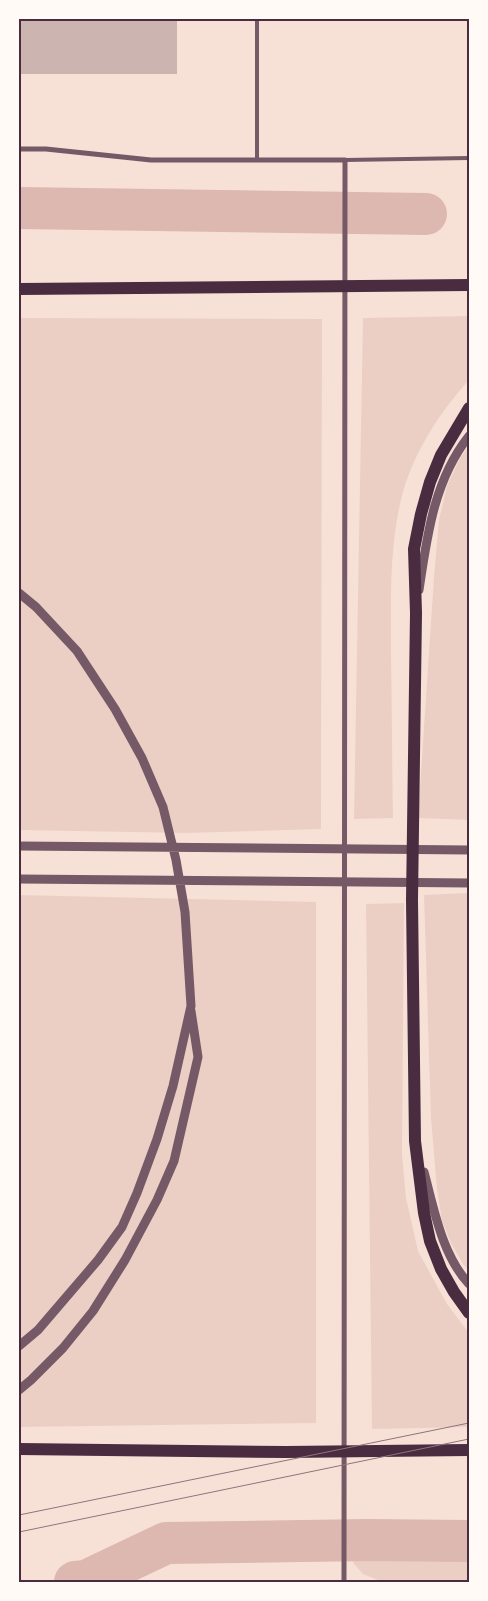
<svg xmlns="http://www.w3.org/2000/svg" width="488" height="1601" viewBox="0 0 488 1601" font-family="'IBM Plex Sans',sans-serif">
<style>
.green{fill:#ebcfc5}
.lines{fill:none;stroke-linecap:round;stroke-linejoin:round}
.stream{stroke:#dcb8b0;stroke-width:7}
.river{stroke:#dcb8b0;stroke-width:42}
.building{fill:#ccb4b1}
.service{stroke:#755966;stroke-width:4}
.minor{stroke:#755966;stroke-width:5}
.tertiary{stroke:#755966;stroke-width:9}
.primary{stroke:#4a2c40;stroke-width:12}
.tram{stroke:#8f747c;stroke-width:1}
.neatline{fill:none;stroke:#4a2c40;stroke-width:2}
</style>
<rect width="100%" height="100%" fill="#f7e1d7"/>
<path class="green" d="M469,316V380C438,414 410,458 400,504C389,554 391,605 391,655C392,710 392,764 393,818L354,819L363,318Z
M19,318L322,319L321,829L186,833L19,830Z
M469,446V820L418,818L434,577L439,520L447,486L460,458Z
M469,893V1271L463,1264L451,1243L442,1221L437,1189L431,1118L424,895Z
M19,895L316,902V1423L19,1427Z
M404,903L402,1155L406,1198L418,1251L447,1304L469,1333V1427L372,1429L366,904Z
M351,1556L469,1557V1582H383L363,1574L354,1564Z"/>
<g class="lines">
<path class="stream" d="M86,1581L89,1582"/>
<path class="river" d="M19,208L426,214
M75,1582L86,1581L166,1543L368,1540L469,1541"/>
</g>
<path class="building" d="M19,19H177V74H19Z"/>
<g class="lines">
<path class="service" d="M257,19V159
M345,160L469,158"/>
<path class="minor" d="M19,149H46L151,160H345L344,1582"/>
<path class="tertiary" d="M419,590C427,536 434,480 469,436
M19,593L36,607L77,651L115,709L142,758L163,807L176,860L185,912L191,1006L173,1086L157,1139L137,1193L122,1227L98,1260L38,1330L19,1346
M19,846L469,850
M19,879L469,883
M424,1172C434,1209 442,1255 469,1284
M19,1390L31,1380L63,1348L93,1311L125,1260L157,1200L174,1161L198,1057L191,1011"/>
<path class="primary" d="M19,289L469,285
M469,408L441,455L430,482L421,514L414,549L416,613L412,900L415,1141L424,1213L430,1241L441,1269L454,1292L469,1313
M19,1449L286,1452L469,1450"/>
<path class="tram" d="M19,1515L469,1423
M19,1532L469,1439"/>
</g>
<rect width="488" height="1601" fill="none" stroke="#fffaf5" stroke-width="40"/>
<rect x="20" y="20" width="448" height="1561" class="neatline"/>
</svg>
